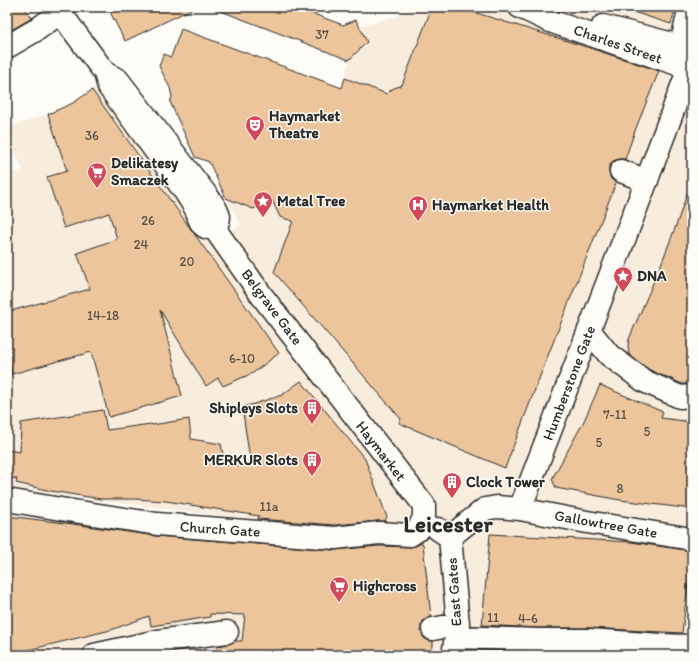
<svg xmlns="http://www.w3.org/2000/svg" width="699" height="662" viewBox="0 0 699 662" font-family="Itim,sans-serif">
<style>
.built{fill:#f8ecdc}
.building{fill:#ecc59c;stroke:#2b2b2b}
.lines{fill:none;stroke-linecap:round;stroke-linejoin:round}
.minor-casing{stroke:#2b2b2b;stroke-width:25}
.minor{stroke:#fdfcf7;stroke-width:22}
.labels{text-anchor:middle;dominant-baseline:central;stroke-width:3;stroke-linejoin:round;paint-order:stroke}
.number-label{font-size:13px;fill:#5b5247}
.street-label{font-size:15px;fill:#2b2b2b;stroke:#fdfcf7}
.poi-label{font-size:15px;font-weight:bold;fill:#2b2b2b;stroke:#fdfcf7;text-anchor:start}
.town-label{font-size:23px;font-weight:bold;fill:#2b2b2b;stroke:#fdfcf7}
</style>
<rect width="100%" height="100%" fill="#fdfcf7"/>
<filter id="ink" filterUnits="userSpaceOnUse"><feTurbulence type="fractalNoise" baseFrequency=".025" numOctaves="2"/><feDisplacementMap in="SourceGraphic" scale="8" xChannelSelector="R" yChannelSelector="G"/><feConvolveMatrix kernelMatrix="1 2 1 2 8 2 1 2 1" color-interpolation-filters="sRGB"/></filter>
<g filter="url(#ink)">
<path class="built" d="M417,7H690L692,69V655H7V507L336,530L7,489V175L23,170L13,147L16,145L10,127L48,114L73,103L92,90L105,73L219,237L241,225L226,198L209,162L195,157L170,102L172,97L170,88L159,66L164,54L171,57L341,88L345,78L349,60L367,42L359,26L383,20L405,13Z"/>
<path class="building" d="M7,7H24L32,18L13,29L7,31Z
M109,7H196L125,41L111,14L112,13Z
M214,7H295L343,25L356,20L367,42L349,60L213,8Z
M432,7H457L590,48L659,71L636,128L625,159H619L613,161L609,167V173L611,179L616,183L547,358L505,468L399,423L401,419L274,272L293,221L280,217L272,200L253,209L226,198L209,162L195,157L170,102L172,97L170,88L159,66L164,54L171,57L181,29L342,88L345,78L387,94L392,89L402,85Z
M628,7H676L671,24L627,10Z
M92,90L279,353L253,373L223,386L218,378L206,386L160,310L182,396L109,417L91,352L12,374L7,356V312L90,289L77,253L117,239L109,213L64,228L47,177L67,171L48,114L73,103Z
M690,185L692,186V384H682L665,376H663L650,370L629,355L628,346L629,339L660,267L677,223Z
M301,381L365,459L387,517L385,521H378L335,525L258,519L259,516L166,501L135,499H101L51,491L16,483L17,479L7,477V450L20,452L21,423L103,410L107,430L151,424L152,425L189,419L191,439L221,444L225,465L251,466L242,407L254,404L282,395Z
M600,385L663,412L661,418L685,421L692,424L688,444L692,445V509L620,500L556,488L552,479L583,423Z
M7,516L73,524L156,536L334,550L379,546L410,547L416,546L421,543L423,544L431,617L424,620L421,625V631L424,638L429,641H433V646L429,655H219L217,646L229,644L235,641H242L245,615L210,614V617L151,626L149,616L111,630L7,655Z
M490,534L631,542L692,551L682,633L590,628H539L482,625Z"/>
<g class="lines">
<defs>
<path id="minor" d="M56,7L105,73L109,87L186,193C189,198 193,204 196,209C198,215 199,222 204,226C211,232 219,224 219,217C218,210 212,203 208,197L118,80L105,73
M520,7L550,21L692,69
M603,26L692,49
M7,47L36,30L60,13
M677,59L681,45L690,7
M621,171L647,181
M589,330L609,355L644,381L680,397L692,396
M7,500L67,510L157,524L335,538L379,533L410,535L419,529L424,517V505L262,296L219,235L215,226
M520,509L587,522L692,539
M438,529L450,537L458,624L453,655
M450,537L485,509L497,507L520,509L642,193L689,68
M433,629L458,624
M456,637L539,640H589L661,645L687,646
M94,655L158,641L227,632"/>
</defs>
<use href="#minor" class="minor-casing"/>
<use href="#minor" class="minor"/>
</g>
</g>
<defs>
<symbol id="theatre-pin" viewBox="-11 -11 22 30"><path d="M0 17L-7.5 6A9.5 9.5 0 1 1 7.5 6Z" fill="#d1495b" stroke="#fdfcf7"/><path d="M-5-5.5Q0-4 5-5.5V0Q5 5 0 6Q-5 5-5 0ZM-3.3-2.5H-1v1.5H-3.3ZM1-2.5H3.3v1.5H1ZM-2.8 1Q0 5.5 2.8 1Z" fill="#fff"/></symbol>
<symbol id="supermarket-pin" viewBox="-11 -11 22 30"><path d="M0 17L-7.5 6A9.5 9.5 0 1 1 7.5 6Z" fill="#d1495b" stroke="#fdfcf7"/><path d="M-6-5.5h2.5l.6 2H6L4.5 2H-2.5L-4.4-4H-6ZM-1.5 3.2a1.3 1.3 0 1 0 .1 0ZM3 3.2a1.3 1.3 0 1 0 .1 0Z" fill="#fff"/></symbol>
<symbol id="sight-pin" viewBox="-11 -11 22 30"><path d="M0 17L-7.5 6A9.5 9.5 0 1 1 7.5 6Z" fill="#d1495b" stroke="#fdfcf7"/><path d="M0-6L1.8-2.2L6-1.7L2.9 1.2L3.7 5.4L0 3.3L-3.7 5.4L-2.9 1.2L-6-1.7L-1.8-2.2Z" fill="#fff"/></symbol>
<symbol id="hospital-pin" viewBox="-11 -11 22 30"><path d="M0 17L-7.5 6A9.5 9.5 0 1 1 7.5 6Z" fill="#d1495b" stroke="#fdfcf7"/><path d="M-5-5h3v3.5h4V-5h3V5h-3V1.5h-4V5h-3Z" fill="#fff"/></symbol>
<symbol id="building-pin" viewBox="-11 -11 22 30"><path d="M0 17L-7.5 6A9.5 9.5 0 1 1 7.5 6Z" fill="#d1495b" stroke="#fdfcf7"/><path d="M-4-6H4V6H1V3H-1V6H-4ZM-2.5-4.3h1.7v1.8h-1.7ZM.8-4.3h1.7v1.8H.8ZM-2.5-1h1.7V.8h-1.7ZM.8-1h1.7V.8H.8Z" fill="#fff"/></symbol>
</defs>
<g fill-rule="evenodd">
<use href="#theatre-pin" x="244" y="114" width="22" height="30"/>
<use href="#supermarket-pin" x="86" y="161" width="22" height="30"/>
<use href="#sight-pin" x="252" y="190" width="22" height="30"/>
<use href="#hospital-pin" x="407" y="194" width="22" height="30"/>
<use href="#sight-pin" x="612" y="265" width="22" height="30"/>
<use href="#building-pin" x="301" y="397" width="22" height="30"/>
<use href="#building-pin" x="301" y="449" width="22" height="30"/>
<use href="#building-pin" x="441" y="471" width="22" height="30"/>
<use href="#supermarket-pin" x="328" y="575" width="22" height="30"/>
</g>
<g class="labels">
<g class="number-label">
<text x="322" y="34">37</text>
<text x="92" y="135">36</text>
<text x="148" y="220">26</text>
<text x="141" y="244">24</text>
<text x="187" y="261">20</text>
<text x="103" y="315">14-18</text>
<text x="242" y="358">6-10</text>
<text x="615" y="414">7-11</text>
<text x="647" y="431">5</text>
<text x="599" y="442">5</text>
<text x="620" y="488">8</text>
<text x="269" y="506">11a</text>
<text x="493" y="617">11</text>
<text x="528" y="618">4-6</text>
</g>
<g class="street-label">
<text transform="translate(618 44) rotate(19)">Charles Street</text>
<text transform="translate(272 307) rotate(53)">Belgrave Gate</text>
<text transform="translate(569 383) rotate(-69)">Humberstone Gate</text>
<text transform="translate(381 451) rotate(52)">Haymarket</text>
<text transform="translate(606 524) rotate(10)">Gallowtree Gate</text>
<text transform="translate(220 529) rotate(4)">Church Gate</text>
<text transform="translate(454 592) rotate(-94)">East Gates</text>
</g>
<g class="poi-label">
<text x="269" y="116">Haymarket<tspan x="269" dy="17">Theatre</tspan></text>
<text x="111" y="163">Delikatesy<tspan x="111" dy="17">Smaczek</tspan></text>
<text x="277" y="201">Metal Tree</text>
<text x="432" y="205">Haymarket Health</text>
<text x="637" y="276">DNA</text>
<text x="298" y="408" text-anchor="end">Shipleys Slots</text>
<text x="298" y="460" text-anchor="end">MERKUR Slots</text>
<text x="466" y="482">Clock Tower</text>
<text x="353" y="586">Highcross</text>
</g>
<g class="town-label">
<text x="448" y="524">Leicester</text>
</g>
</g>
<rect width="699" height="662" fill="none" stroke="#fdfcf7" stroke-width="24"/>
<rect x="12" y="12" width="675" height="638" fill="none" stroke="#2b2b2b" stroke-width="1.5" filter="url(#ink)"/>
</svg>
